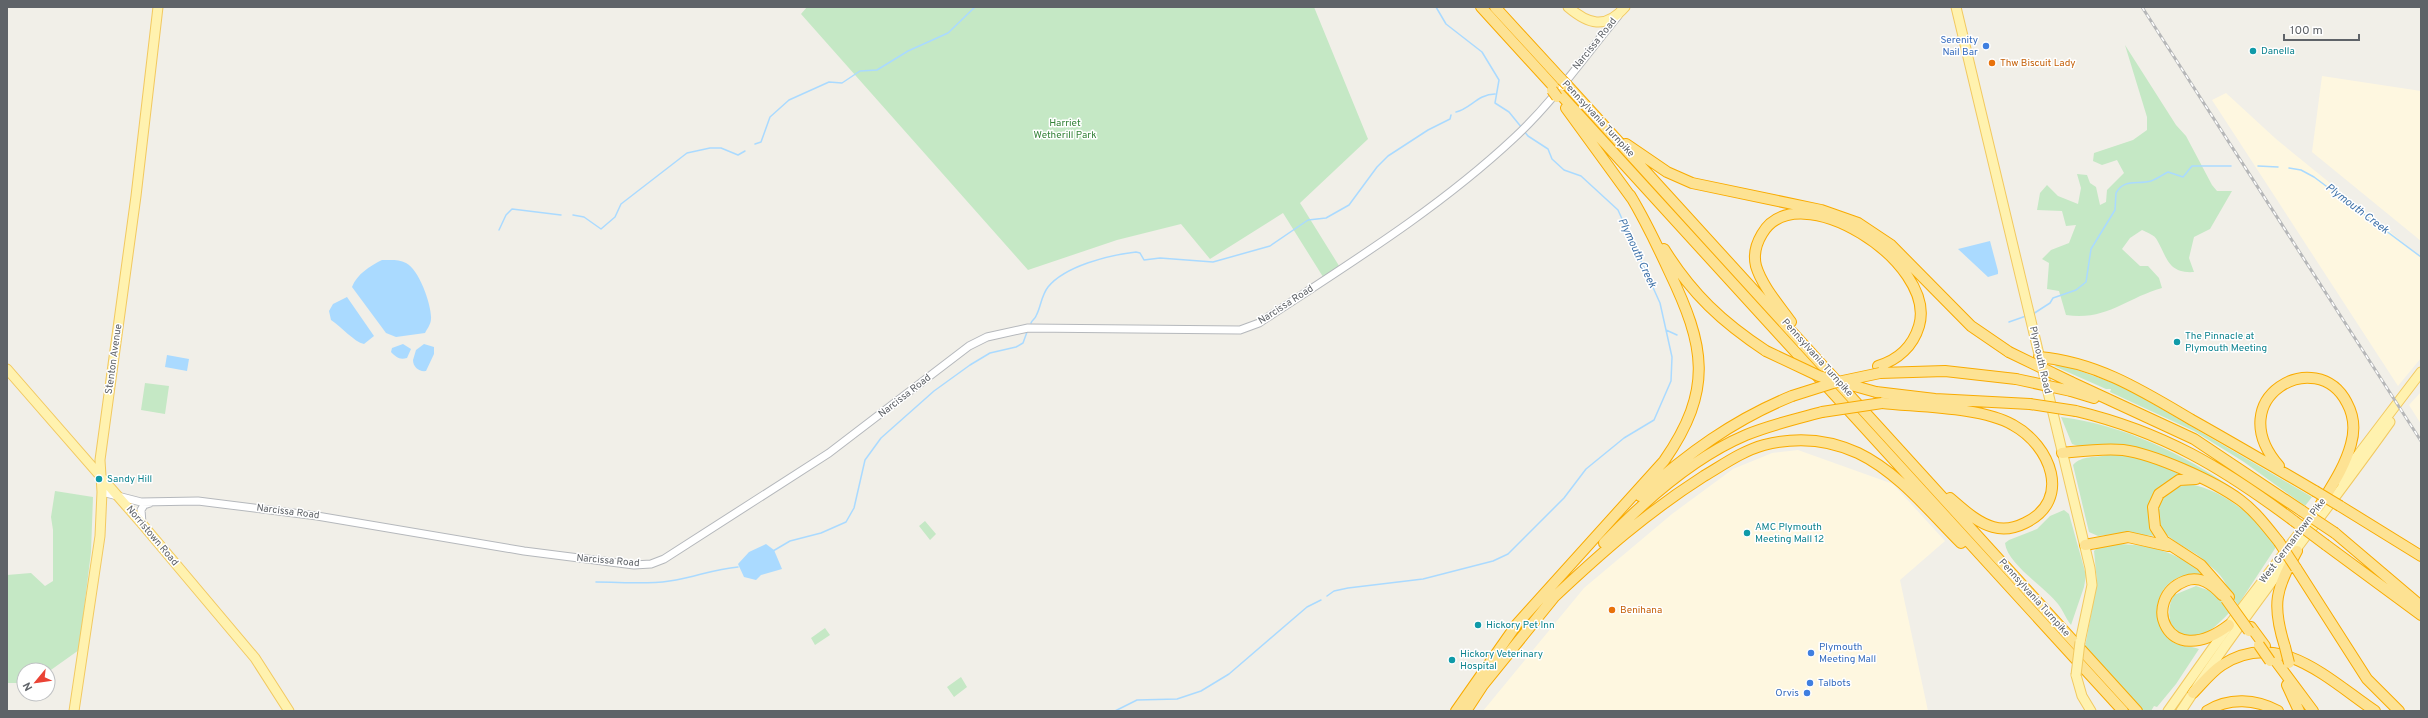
<svg xmlns="http://www.w3.org/2000/svg" width="2428" height="718" viewBox="0 0 2428 718" font-family="Overpass,sans-serif">
<style>
.commercial{fill:#fef7e0}
.green{fill:#c5e8c5}
.water{fill:#aadaff}
.lines{fill:none;stroke-linecap:round;stroke-linejoin:round}
.stream{stroke:#aadaff;stroke-width:1.5}
.minor-casing{stroke:#b5b8bc;stroke-width:9}
.major-casing{stroke:#f2c960;stroke-width:11}
.highway-casing{stroke:#f9ab00;stroke-width:12}
.minor{stroke:#fff;stroke-width:7}
.major{stroke:#fff2af;stroke-width:9}
.highway{stroke:#fde293;stroke-width:10}
.rail-casing{stroke:#b6b7b8;stroke-width:3}
.rail{stroke:#fff;stroke-width:1.5;stroke-dasharray:4.5;stroke-linecap:butt}
.major-bridge-casing{stroke:#f2c960;stroke-width:11;stroke-linecap:butt}
.highway-bridge-casing{stroke:#f9ab00;stroke-width:12;stroke-linecap:butt}
.major-bridge{stroke:#fff2af;stroke-width:9}
.highway-bridge{stroke:#fde293;stroke-width:10}
.shop-dot{fill:#3f7fe0;stroke:#fff;stroke-width:1.5}
.culture-dot{fill:#0f9aa8;stroke:#fff;stroke-width:1.5}
.food-dot{fill:#e8710a;stroke:#fff;stroke-width:1.5}
.labels{text-anchor:middle;dominant-baseline:central;stroke-width:3;stroke-linejoin:round;paint-order:stroke}
.shop-label{font-size:10px;fill:#366cbe;stroke:#fff;text-anchor:end}
.street-label{font-size:10px;fill:#5f6368;stroke:#fff}
.culture-label{font-size:10px;fill:#0d838f;stroke:#fff;text-anchor:start}
.food-label{font-size:10px;fill:#c56008;stroke:#fff;text-anchor:start}
.park-label{font-size:10px;fill:#348238;stroke:#fff}
.water-label{font-size:11px;font-style:italic;fill:#4174aa;stroke:#fff}
</style>
<rect width="100%" height="100%" fill="#f1efe8"/>
<path class="commercial" d="M2322,76L2421,91V241L2312,152Z
M2226,93L2276,139L2421,257V358L2398,386L2212,100Z
M2421,392V424L2409,405Z
M1798,450L1893,484L1945,541L1900,580L1928,711H1483L1584,588L1672,514L1733,469L1772,453Z"/>
<path class="green" d="M807,7H1314L1368,139L1300,203L1341,269L1325,280L1283,213L1210,259L1181,224L1117,240L1028,270L801,14Z
M2125,45L2176,125L2186,136L2212,185L2217,191H2232L2210,229L2194,237L2189,258L2194,272C2168,274 2167,257 2157,240C2155,235 2146,232 2142,230L2130,238L2122,249L2140,266H2148L2159,278L2162,288C2126,298 2107,321 2066,315L2059,291L2047,289L2049,263L2042,259L2051,250L2069,243L2076,225L2066,226L2062,211L2037,210L2040,193L2047,185L2058,196L2078,204L2081,188L2077,174L2087,175L2090,183L2096,187L2100,205L2106,202L2107,190L2124,173L2117,160L2102,165L2093,161L2094,153L2133,140L2147,130V117Z
M2061,364L2124,387L2312,497L2305,506L2244,462L2194,431L2110,392L2111,389H2106L2054,366Z
M145,383L169,386L165,414L141,410Z
M2061,417C2124,425 2184,454 2235,490L2224,484L2096,445L2078,446L2072,444Z
M2107,455C2133,452 2157,464 2179,474L2159,490L2155,536L2122,533L2098,536L2089,532L2073,465C2082,455 2096,458 2107,455Z
M2189,484C2224,490 2258,518 2276,547L2238,605C2230,594 2227,582 2217,572C2210,566 2203,559 2196,554C2177,542 2149,531 2160,503C2165,491 2177,486 2189,484Z
M55,491L93,497L91,552L79,650L48,672V670H24V683H7V575L31,573L45,586L53,581V530L51,517Z
M2064,510L2069,514L2086,575L2084,587L2071,625C2066,619 2063,610 2058,604C2045,587 2007,564 2005,543L2009,540L2037,529L2050,516Z
M925,521L936,534L930,540L919,526Z
M2117,544C2156,545 2178,553 2209,578C2203,577 2196,575 2190,575C2155,577 2146,623 2173,642C2181,647 2191,646 2199,649L2176,684L2157,707L2154,706L2151,711H2142L2085,647L2097,582L2094,551L2098,547Z
M2196,586L2216,593L2231,611C2222,620 2211,633 2197,636C2171,642 2163,613 2174,595Z
M825,628L830,635L815,645L811,638Z
M961,677L967,687L954,697L947,687Z"/>
<path class="water" d="M1990,241L1998,271V274L1988,277L1958,249Z
M382,260C390,260 399,259 406,263C419,269 432,306 431,319C431,324 427,329 425,333L396,337L386,333L352,287C357,274 370,266 382,260Z
M347,297L374,336L364,344C354,342 342,327 331,320L329,311L333,304Z
M403,344L411,349L407,358C399,360 396,357 391,352L392,348Z
M424,344L434,347V354L426,371C419,372 413,367 413,360L416,350Z
M167,355L189,359L187,371L165,367Z
M766,544L774,550L782,569L761,575L756,580L744,577L738,564L749,552Z"/>
<g class="lines">
<path class="stream" d="M1436,7L1446,24L1482,52L1499,80L1495,103L1509,112L1522,128
M1456,112C1470,109 1478,94 1495,94
M755,144L761,142L770,117L789,100L829,82L842,83L860,71L877,70L908,51L948,33L975,7
M2258,166L2278,167
M2289,168L2301,170L2314,177L2421,257
M573,215L584,217L601,229L615,217L621,204L687,153L710,148H721L738,155L745,151
M499,230L506,215L512,209L561,215
M2033,314L2050,303L2053,298L2076,290L2086,282L2091,249L2115,210L2116,193C2124,178 2138,185 2151,181C2157,179 2162,175 2168,172L2183,177L2192,166H2231
M2009,322L2026,316
M1031,323C1032,320 1035,319 1036,316C1041,307 1041,296 1048,287C1065,266 1109,255 1136,252L1140,253L1144,260L1160,258L1213,262L1270,246L1308,220L1326,218L1349,205L1377,167L1388,156L1428,130L1450,119L1451,115
M1666,330L1677,335
M773,551L790,541L821,533L846,522L854,508L865,460L881,438L934,391L970,365L990,353L1016,347L1023,343L1027,332
M596,582C623,582 650,585 676,580C698,576 715,569 738,567
M1327,596L1334,591L1348,588L1423,579L1493,561L1508,554L1564,498L1586,469L1624,438L1654,420L1671,381L1672,357L1660,303L1618,210L1581,176L1564,170L1552,159L1548,149L1528,136L1524,131
M1115,711L1137,700L1177,699L1201,691L1229,674L1307,607L1321,600"/>
<defs>
<path id="minor" d="M102,492L141,502L198,501L317,516L524,551L634,565L651,564L664,559L829,453L969,346L987,337L1028,328L1240,330L1259,323C1347,265 1437,210 1514,138C1553,102 1584,57 1618,16
M142,523L141,510L144,505L150,503"/>
<path id="major" d="M1568,7C1588,24 1605,30 1625,7
M1956,7L2090,568L2092,585L2080,642
M7,369L143,525L255,658L289,711
M2339,480L2421,372
M2076,675L2082,696L2091,711
M74,711L100,536L102,492L100,460L136,196L158,7
M2168,711L2229,625L2323,502
M2181,711C2246,611 2321,519 2390,422"/>
<path id="highway" d="M1481,7L1554,87
M1495,7L1562,80
M1567,85L2137,711
M1560,94L2123,711
M1566,108L1633,200
M1626,144L1667,172L1692,183L1821,210L1858,223L1891,245L1971,326L2009,352
M1664,249C1692,294 1722,322 1766,351
M1791,322C1779,305 1762,286 1756,266C1753,254 1756,244 1762,234C1797,173 1938,262 1919,326C1913,346 1898,360 1878,366
M2039,357C2097,362 2143,391 2192,420C2233,443 2274,467 2315,491
M1880,373L1945,371L2016,379
M2071,382L2194,439L2302,511
M2071,391L2094,398
M1876,392L1935,399L2030,404
M1882,403C1919,407 1982,407 2013,425C2050,445 2073,500 2025,523C2015,528 2003,530 1993,527C1976,522 1963,509 1950,498
M2076,411C2164,432 2223,468 2294,521
M2062,453C2082,451 2103,448 2123,450C2154,454 2214,481 2240,500C2255,511 2267,527 2279,542
M2279,466C2220,398 2317,344 2347,403C2354,416 2355,430 2351,444C2345,467 2331,487 2319,507
M2196,479L2179,480L2159,494L2153,507L2155,527L2164,541L2201,565L2229,597
M1640,496C1687,454 1733,420 1792,396
M2340,506L2421,556
M2335,533L2421,606
M1604,543C1643,502 1694,457 1746,435C1770,425 1796,419 1822,412
M2085,545L2128,537L2168,546
M2326,545L2421,615
M2296,568L2367,679L2399,711
M2222,595C2212,584 2200,575 2185,581C2140,598 2166,673 2229,625
M1551,600C1601,553 1646,513 1704,476C1723,465 1742,451 1764,445C1795,437 1828,439 1858,453C1898,472 1930,512 1961,543
M2251,627L2265,646
M2285,647C2271,603 2276,590 2297,551
M2275,660L2313,711
M2287,685L2299,711
M2193,693C2202,684 2211,672 2222,665C2279,628 2329,680 2375,711
M1456,711L1517,624L1664,461C1714,389 1705,346 1669,271C1657,245 1645,220 1630,195
M1466,711L1483,685L1555,596
M2207,711C2229,697 2256,699 2278,711"/>
</defs>
<use href="#minor" class="minor-casing"/>
<use href="#major" class="major-casing"/>
<use href="#highway" class="highway-casing"/>
<use href="#minor" class="minor"/>
<use href="#major" class="major"/>
<use href="#highway" class="highway"/>
<defs>
<path id="rail" d="M2142,7L2421,441"/>
</defs>
<use href="#rail" class="rail-casing"/>
<use href="#rail" class="rail"/>
<defs>
<path id="major-bridge" d="M2076,675L2080,642"/>
<path id="highway-bridge" d="M1562,80L1567,85
M1552,90L1557,97
M1766,351L1819,376L1876,392
M2009,352L2071,382
M2016,379L2071,391
M1792,396L1833,383L1880,373
M2030,404L2076,411
M1822,412L1882,403
M2315,491L2340,506
M2302,511L2335,533
M2294,521L2326,545
M2279,542L2296,568
M2226,599L2249,631
M2259,645L2270,661
M2285,647L2289,663"/>
</defs>
<use href="#major-bridge" class="major-bridge-casing"/>
<use href="#highway-bridge" class="highway-bridge-casing"/>
<use href="#major-bridge" class="major-bridge"/>
<use href="#highway-bridge" class="highway-bridge"/>
</g>
<g class="shop-dot">
<circle cx="1986" cy="46" r="4"/>
<circle cx="1811" cy="653" r="4"/>
<circle cx="1810" cy="683" r="4"/>
<circle cx="1807" cy="693" r="4"/>
</g>
<g class="culture-dot">
<circle cx="2253" cy="51" r="4"/>
<circle cx="2177" cy="342" r="4"/>
<circle cx="99" cy="479" r="4"/>
<circle cx="1747" cy="533" r="4"/>
<circle cx="1478" cy="625" r="4"/>
<circle cx="1452" cy="660" r="4"/>
</g>
<g class="food-dot">
<circle cx="1992" cy="63" r="4"/>
<circle cx="1612" cy="610" r="4"/>
</g>
<g class="labels">
<g class="shop-label">
<text x="1978" y="40">Serenity<tspan x="1978" dy="12">Nail Bar</tspan></text>
<text x="1819" y="647" text-anchor="start">Plymouth<tspan x="1819" dy="12">Meeting Mall</tspan></text>
<text x="1818" y="683" text-anchor="start">Talbots</text>
<text x="1799" y="693">Orvis</text>
</g>
<g class="street-label">
<text transform="translate(1595 44) rotate(-51)">Narcissa Road</text>
<text transform="translate(1598 119) rotate(47)">Pennsylvania Turnpike</text>
<text transform="translate(1286 305) rotate(-33)">Narcissa Road</text>
<text transform="translate(1817 358) rotate(48)">Pennsylvania Turnpike</text>
<text transform="translate(114 359) rotate(-82)">Stenton Avenue</text>
<text transform="translate(2040 360) rotate(77)">Plymouth Road</text>
<text transform="translate(905 396) rotate(-38)">Narcissa Road</text>
<text transform="translate(288 512) rotate(7)">Narcissa Road</text>
<text transform="translate(152 536) rotate(50)">Norristown Road</text>
<text transform="translate(2293 541) rotate(-53)">West Germantown Pike</text>
<text transform="translate(608 561) rotate(5)">Narcissa Road</text>
<text transform="translate(2034 598) rotate(48)">Pennsylvania Turnpike</text>
</g>
<g class="culture-label">
<text x="2261" y="51">Danella</text>
<text x="2185" y="336">The Pinnacle at<tspan x="2185" dy="12">Plymouth Meeting</tspan></text>
<text x="107" y="479">Sandy Hill</text>
<text x="1755" y="527">AMC Plymouth<tspan x="1755" dy="12">Meeting Mall 12</tspan></text>
<text x="1486" y="625">Hickory Pet Inn</text>
<text x="1460" y="654">Hickory Veterinary<tspan x="1460" dy="12">Hospital</tspan></text>
</g>
<g class="food-label">
<text x="2000" y="63">Thw Biscuit Lady</text>
<text x="1620" y="610">Benihana</text>
</g>
<g class="park-label">
<text x="1065" y="123">Harriet<tspan x="1065" dy="12">Wetherill Park</tspan></text>
</g>
<g class="water-label">
<text transform="translate(2357 209) rotate(37)">Plymouth Creek</text>
<text transform="translate(1637 253) rotate(65)">Plymouth Creek</text>
</g>
</g>
<rect width="2428" height="718" fill="none" stroke="#5f6368" stroke-width="16"/>
<g transform="translate(36 682) rotate(241)"><circle r="19" fill="#ffffff" stroke="#bfc1c3"/>
<path d="M0-3L7 15L0 10L-7 15Z" fill="#ea4335"/>
<text y="-6" font-size="11" font-weight="bold" text-anchor="middle" fill="#5f6368">N</text>
</g>
<path d="M2284 34v6h75v-6" fill="none" stroke="#5f6368" stroke-width="2"/>
<text x="2290" y="34" font-size="12" fill="#5f6368" stroke="#ffffff" stroke-width="3" paint-order="stroke">100 m</text>
</svg>
